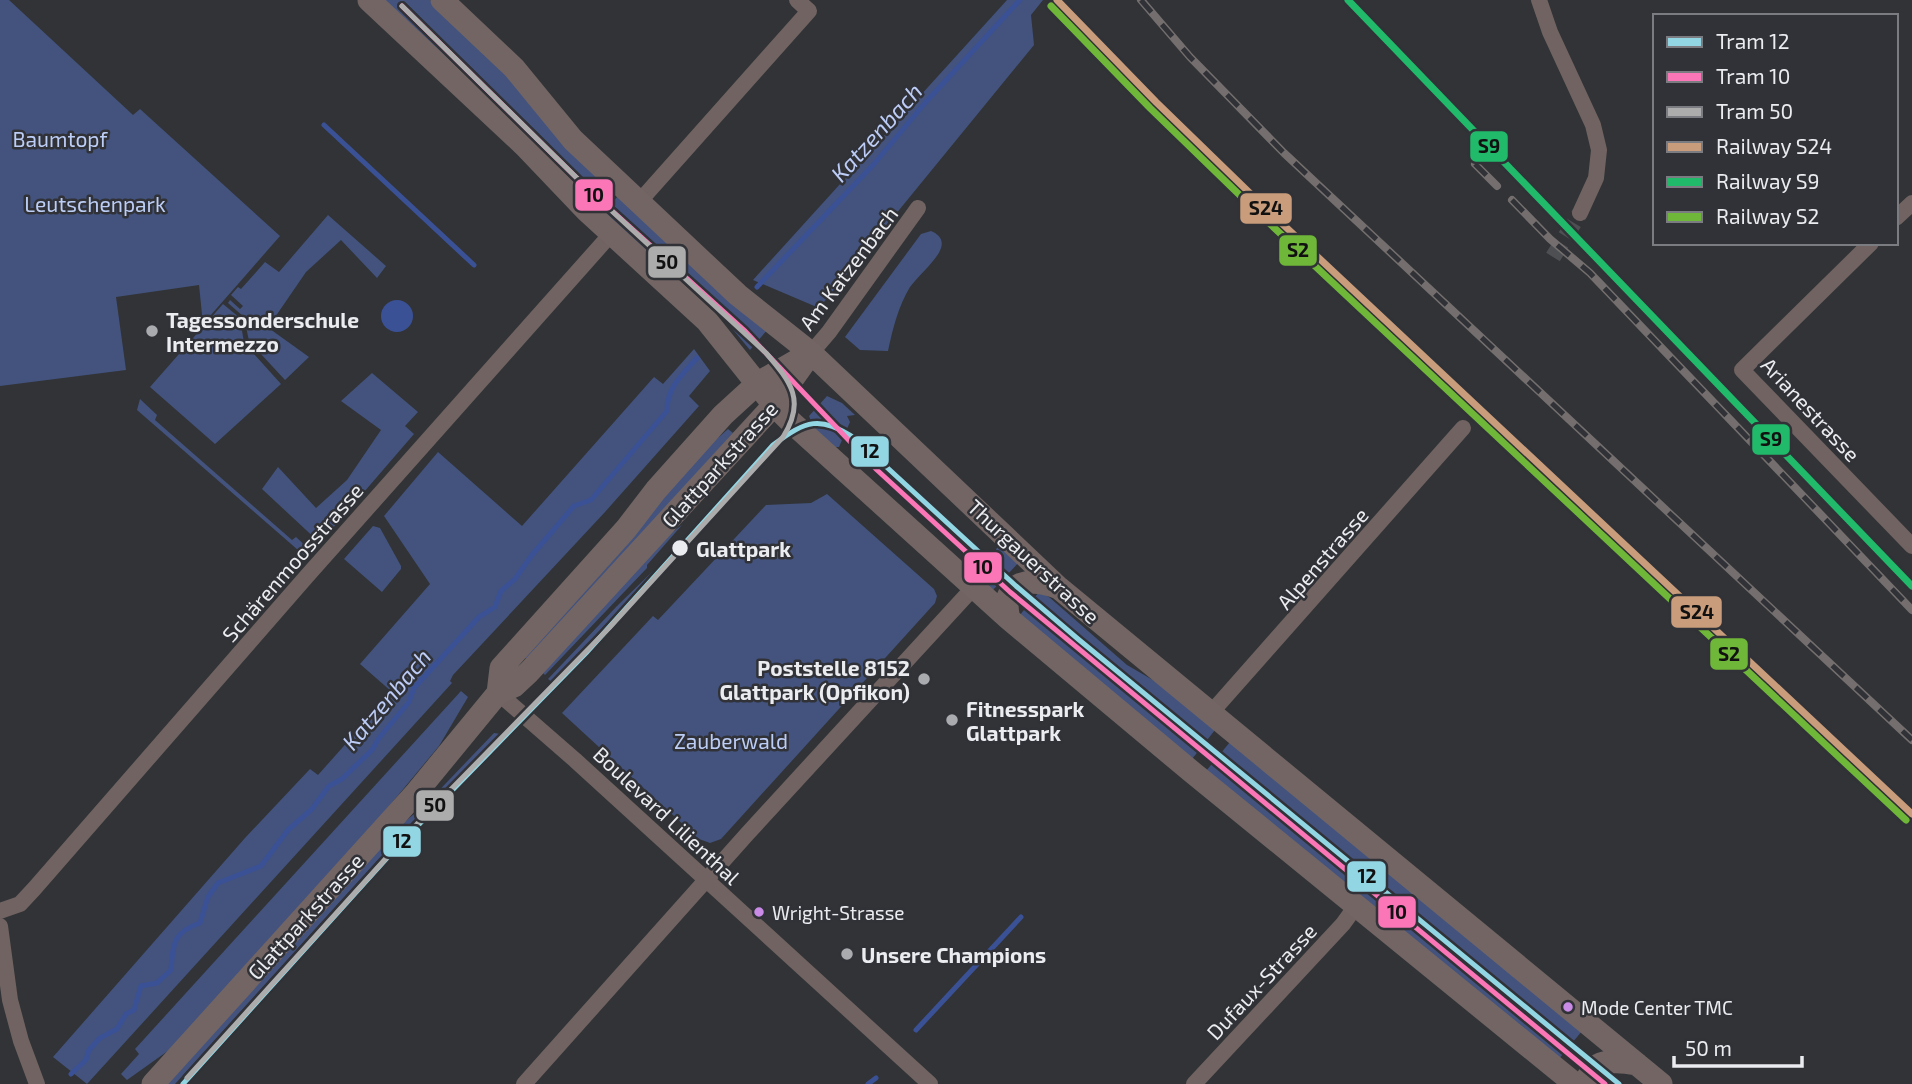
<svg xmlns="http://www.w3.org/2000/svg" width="1912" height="1084" viewBox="0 0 1912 1084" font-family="'Exo 2',sans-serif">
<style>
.green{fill:#43537e}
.water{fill:#3b5195}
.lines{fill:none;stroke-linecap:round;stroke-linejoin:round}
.stream{stroke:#3b5195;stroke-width:5}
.street-tunnel{stroke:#4d4f52;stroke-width:16;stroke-dasharray:16 8;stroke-linecap:butt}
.street{stroke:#706361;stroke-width:16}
.secondary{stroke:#726564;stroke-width:23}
.rail-casing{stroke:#746f6e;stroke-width:8}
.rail{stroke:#303237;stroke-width:5;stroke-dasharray:16;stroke-linecap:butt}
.rail-1-casing{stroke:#303237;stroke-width:12}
.rail-2-casing{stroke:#303237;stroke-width:12}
.rail-3-casing{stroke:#303237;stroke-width:12}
.rail-1{stroke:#c99d7b;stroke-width:7}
.rail-2{stroke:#20ba6a;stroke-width:7}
.rail-3{stroke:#6fb738;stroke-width:7}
.tram-1-casing{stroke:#303237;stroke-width:10}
.tram-2-casing{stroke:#303237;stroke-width:10}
.tram-3-casing{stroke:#303237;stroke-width:10}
.tram-1{stroke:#92d6e3;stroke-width:5}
.tram-2{stroke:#fa76b7;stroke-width:5}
.tram-3{stroke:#acacac;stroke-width:5}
.poi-dot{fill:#aaabaf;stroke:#303237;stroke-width:2.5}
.stop-dot{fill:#ebecf0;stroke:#303237;stroke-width:2.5}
.bus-dot{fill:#ca8be6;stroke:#303237;stroke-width:2.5}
.labels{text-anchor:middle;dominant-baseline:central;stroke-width:5;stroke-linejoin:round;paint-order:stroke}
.bus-label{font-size:19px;fill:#ebecf0;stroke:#303237;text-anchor:start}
.park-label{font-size:21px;fill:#bccdf6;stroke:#303237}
.street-label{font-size:21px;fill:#ebecf0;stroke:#303237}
.poi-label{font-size:21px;font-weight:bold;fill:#ebecf0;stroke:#303237;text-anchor:start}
.stop-label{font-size:21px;font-weight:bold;fill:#ebecf0;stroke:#303237;text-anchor:start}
.water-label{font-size:23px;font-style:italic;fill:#bcccf6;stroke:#303237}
.line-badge{stroke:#303237;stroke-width:2.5}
.pale-badge-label{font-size:19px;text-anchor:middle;font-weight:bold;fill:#111}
</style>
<rect width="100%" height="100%" fill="#313336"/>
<path class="green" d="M0,0H9L133,115L140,109L280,236L203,324L199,285L116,297L126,370L0,386Z
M382,0H430L478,44L605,182L588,200Z
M1007,0H1043L1031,15L1034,45L819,308L753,280Z
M620,194L768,329L750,350L720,314L692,288L659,266L602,213Z
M328,215L386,266L377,278L341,240L306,272L269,326L270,329L309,357L285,380L249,341L244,317L228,303L230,300L240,309L243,306L231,295L238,287L241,289L265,262L279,272Z
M931,231C938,234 944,239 941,248C938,259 918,276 910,287C898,307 893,328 888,351L860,350L845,337L921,234Z
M223,304L240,318L244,343L281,384L215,444L150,387Z
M694,349L710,371L689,396L699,406L605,512L453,675L450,681L452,683L87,1084L53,1057L245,838L310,769L318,775L392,692L360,664L430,584L384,516L438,452L522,526L654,377L663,384Z
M372,373L418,412L405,426L414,434L320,543L262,489L278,467L316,508L347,480L381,430L341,401Z
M827,396L842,403L855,415L847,416L850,422L839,447H835L814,428L809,416Z
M140,399L157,415L155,420L292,540L296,537L311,551L306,557L137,410Z
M728,429L733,433L530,662L524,657L695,458Z
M827,494L934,589L937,596L935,603L721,839L710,843L699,839L562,713L653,616L658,620L766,505L811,503Z
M682,525L647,565V568L545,675L543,673L658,543Z
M373,526L380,528L401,566V569L382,592L344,559Z
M1001,544L1020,561L991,592L973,576H981L978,571L986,564L991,556L997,558L996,549Z
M653,571L602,630L552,682L548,679L617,606Z
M1039,592L1049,597L1127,665L1158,683L1215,730L1192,759L1019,616Z
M461,691L468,697L439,746L385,811L172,1048L127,1080L121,1074L139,1054L135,1049Z
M494,733L501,734L412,822L175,1084H166L402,824L426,804Z
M1230,742L1582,1031L1558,1060L1206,771Z"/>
<path class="water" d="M381 316a16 16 0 1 1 32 0a16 16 0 1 1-32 0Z"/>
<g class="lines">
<path class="stream" d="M324,125L474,265
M757,287L874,164L925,103L1020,0
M916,1030L1021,917
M71,1074L86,1060L89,1050L100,1038L117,1029L126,1014L134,1010L141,986L157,983L171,970C173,944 173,932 200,923L208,897L218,883L261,866L288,830L312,809L329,786L342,779L372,750L379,738L409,702L414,688L479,617L495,607L501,591L515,579L532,555L574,506L591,500L667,411C667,387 682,375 697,358
M868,1084L876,1078"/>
<path class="street-tunnel" d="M1553,257L1580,213"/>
<path class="street" d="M1539,0L1550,32L1593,125L1599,150L1596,178L1580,213
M639,202L809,11L797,0
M1896,218L1912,203
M1871,243L1742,370L1912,546
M811,353L829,332L918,208
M498,693L575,760L930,1084
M1210,714L1463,428
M0,911L20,904L34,889L307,576L611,234
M0,926L10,1000L21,1041L37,1084
M524,1084L748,833L974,587
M1194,1084L1343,924L1356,906"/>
<path class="secondary" d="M369,0L525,146L587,211L707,321L774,405L789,420L1009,619L1192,772L1575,1084
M442,0L514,68L573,140L738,295L811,353L1059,588L1661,1084
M1009,619C999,580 1030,577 1059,588
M498,693L501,668L626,529L656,490L723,415L758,383L805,356
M153,1084L415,794L498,693L514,686L529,672L774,405L811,353
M1587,1084C1589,1058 1616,1060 1637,1064"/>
<defs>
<path id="rail" d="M1141,0L1190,57L1284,153L1912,740
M1475,164L1497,186
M1512,200L1550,239L1590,273L1912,610"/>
</defs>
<use href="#rail" class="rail-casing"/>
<use href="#rail" class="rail"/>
<defs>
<path id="rail-1" d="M1057,0L1156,102L1258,201L1912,814"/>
<path id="rail-2" d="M1348,0L1912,586"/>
<path id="rail-3" d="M1051,6L1150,108L1252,207L1906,820"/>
</defs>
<use href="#rail-1" class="rail-1-casing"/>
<use href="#rail-2" class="rail-2-casing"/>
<use href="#rail-3" class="rail-3-casing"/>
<use href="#rail-1" class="rail-1"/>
<use href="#rail-2" class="rail-2"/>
<use href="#rail-3" class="rail-3"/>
<defs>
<path id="tram-1" d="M183,1084L395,849L586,653L773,445C807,420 819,415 856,439L1016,586L1078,639L1619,1084"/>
<path id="tram-2" d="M402,6L589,190L744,330L877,470L1010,592L1605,1084"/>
<path id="tram-3" d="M187,1078L418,823L609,628L783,437C806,401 791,382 766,353L589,190L402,6"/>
</defs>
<use href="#tram-1" class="tram-1-casing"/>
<use href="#tram-2" class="tram-2-casing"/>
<use href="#tram-3" class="tram-3-casing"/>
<use href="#tram-1" class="tram-1"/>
<use href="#tram-2" class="tram-2"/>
<use href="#tram-3" class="tram-3"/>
</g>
<g class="poi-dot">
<circle cx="152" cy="331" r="7"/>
<circle cx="924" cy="679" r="7"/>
<circle cx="952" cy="720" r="7"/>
<circle cx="847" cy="954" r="7"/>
</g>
<circle class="stop-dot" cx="680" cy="548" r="9"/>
<g class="bus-dot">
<circle cx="759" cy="912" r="6"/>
<circle cx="1568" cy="1007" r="6"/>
</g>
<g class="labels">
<g class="bus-label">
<text x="772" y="912">Wright-Strasse</text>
<text x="1581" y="1007">Mode Center TMC</text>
</g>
<g class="park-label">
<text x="60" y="138">Baumtopf</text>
<text x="95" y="203">Leutschenpark</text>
<text x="731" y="740">Zauberwald</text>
</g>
<g class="street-label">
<text transform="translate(848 268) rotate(-53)">Am Katzenbach</text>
<text transform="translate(1811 409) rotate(47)">Arianestrasse</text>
<text transform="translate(719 464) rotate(-48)">Glattparkstrasse</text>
<text transform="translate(1322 558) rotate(-49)">Alpenstrasse</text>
<text transform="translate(1034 561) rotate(43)">Thurgauerstrasse</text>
<text transform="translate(292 562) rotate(-49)">Schärenmoosstrasse</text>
<text transform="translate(667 815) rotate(43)">Boulevard Lilienthal</text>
<text transform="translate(305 916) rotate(-48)">Glattparkstrasse</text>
<text transform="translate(1261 981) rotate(-47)">Dufaux-Strasse</text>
</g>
<g class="poi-label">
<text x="166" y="319">Tagessonderschule<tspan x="166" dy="24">Intermezzo</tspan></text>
<text x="910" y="667" text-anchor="end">Poststelle 8152<tspan x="910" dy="24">Glattpark (Opfikon)</tspan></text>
<text x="966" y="708">Fitnesspark<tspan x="966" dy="24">Glattpark</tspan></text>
<text x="861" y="954">Unsere Champions</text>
</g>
<g class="stop-label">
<text x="696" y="548">Glattpark</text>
</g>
<g class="water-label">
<text transform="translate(876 132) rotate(-48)">Katzenbach</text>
<text transform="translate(386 699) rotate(-50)">Katzenbach</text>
</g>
</g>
<g class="line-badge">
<rect x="1469" y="130" width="40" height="33" rx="7" fill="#20ba6a"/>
<rect x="574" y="178" width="40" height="34" rx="7" fill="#fa76b7"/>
<rect x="1239" y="192" width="54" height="33" rx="7" fill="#c99d7b"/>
<rect x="1278" y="234" width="40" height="33" rx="7" fill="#6fb738"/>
<rect x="647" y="245" width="40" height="34" rx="7" fill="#acacac"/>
<rect x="1751" y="423" width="40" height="33" rx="7" fill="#20ba6a"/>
<rect x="850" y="435" width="40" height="33" rx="7" fill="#92d6e3"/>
<rect x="963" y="551" width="40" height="33" rx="7" fill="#fa76b7"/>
<rect x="1670" y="595" width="53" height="34" rx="7" fill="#c99d7b"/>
<rect x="1709" y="637" width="40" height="34" rx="7" fill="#6fb738"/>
<rect x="415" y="789" width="40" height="33" rx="7" fill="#acacac"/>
<rect x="382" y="825" width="40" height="33" rx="7" fill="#92d6e3"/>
<rect x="1346" y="860" width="41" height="33" rx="7" fill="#92d6e3"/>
<rect x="1377" y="895" width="40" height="34" rx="7" fill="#fa76b7"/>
</g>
<g class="pale-badge-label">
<text x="1489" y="153">S9</text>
<text x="594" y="202">10</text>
<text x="1266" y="215">S24</text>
<text x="1298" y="257">S2</text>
<text x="667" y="269">50</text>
<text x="1771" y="446">S9</text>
<text x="870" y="458">12</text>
<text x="983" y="574">10</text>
<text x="1697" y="619">S24</text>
<text x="1729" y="661">S2</text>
<text x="435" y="812">50</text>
<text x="402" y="848">12</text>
<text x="1367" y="883">12</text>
<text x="1397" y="919">10</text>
</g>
<rect x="1653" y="14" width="245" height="231" fill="#303237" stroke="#7b7c81" stroke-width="2"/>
<rect x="1667" y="37" width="35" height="10" fill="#92d6e3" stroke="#7b7c81" stroke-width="2"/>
<text x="1716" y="49" font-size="21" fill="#ebecf0">Tram 12</text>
<rect x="1667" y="72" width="35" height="10" fill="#fa76b7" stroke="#7b7c81" stroke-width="2"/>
<text x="1716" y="84" font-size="21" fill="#ebecf0">Tram 10</text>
<rect x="1667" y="107" width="35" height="10" fill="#acacac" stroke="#7b7c81" stroke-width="2"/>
<text x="1716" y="119" font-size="21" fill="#ebecf0">Tram 50</text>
<rect x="1667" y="142" width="35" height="10" fill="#c99d7b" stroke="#7b7c81" stroke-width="2"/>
<text x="1716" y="154" font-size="21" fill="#ebecf0">Railway S24</text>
<rect x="1667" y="177" width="35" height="10" fill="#20ba6a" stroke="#7b7c81" stroke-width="2"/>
<text x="1716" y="189" font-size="21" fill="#ebecf0">Railway S9</text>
<rect x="1667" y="212" width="35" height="10" fill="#6fb738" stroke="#7b7c81" stroke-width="2"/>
<text x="1716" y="224" font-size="21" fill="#ebecf0">Railway S2</text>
<path d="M1674 1056v10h128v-10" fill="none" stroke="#ebecf0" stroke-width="3.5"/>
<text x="1685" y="1056" font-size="21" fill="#ebecf0" stroke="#303237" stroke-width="5" paint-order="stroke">50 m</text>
</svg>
